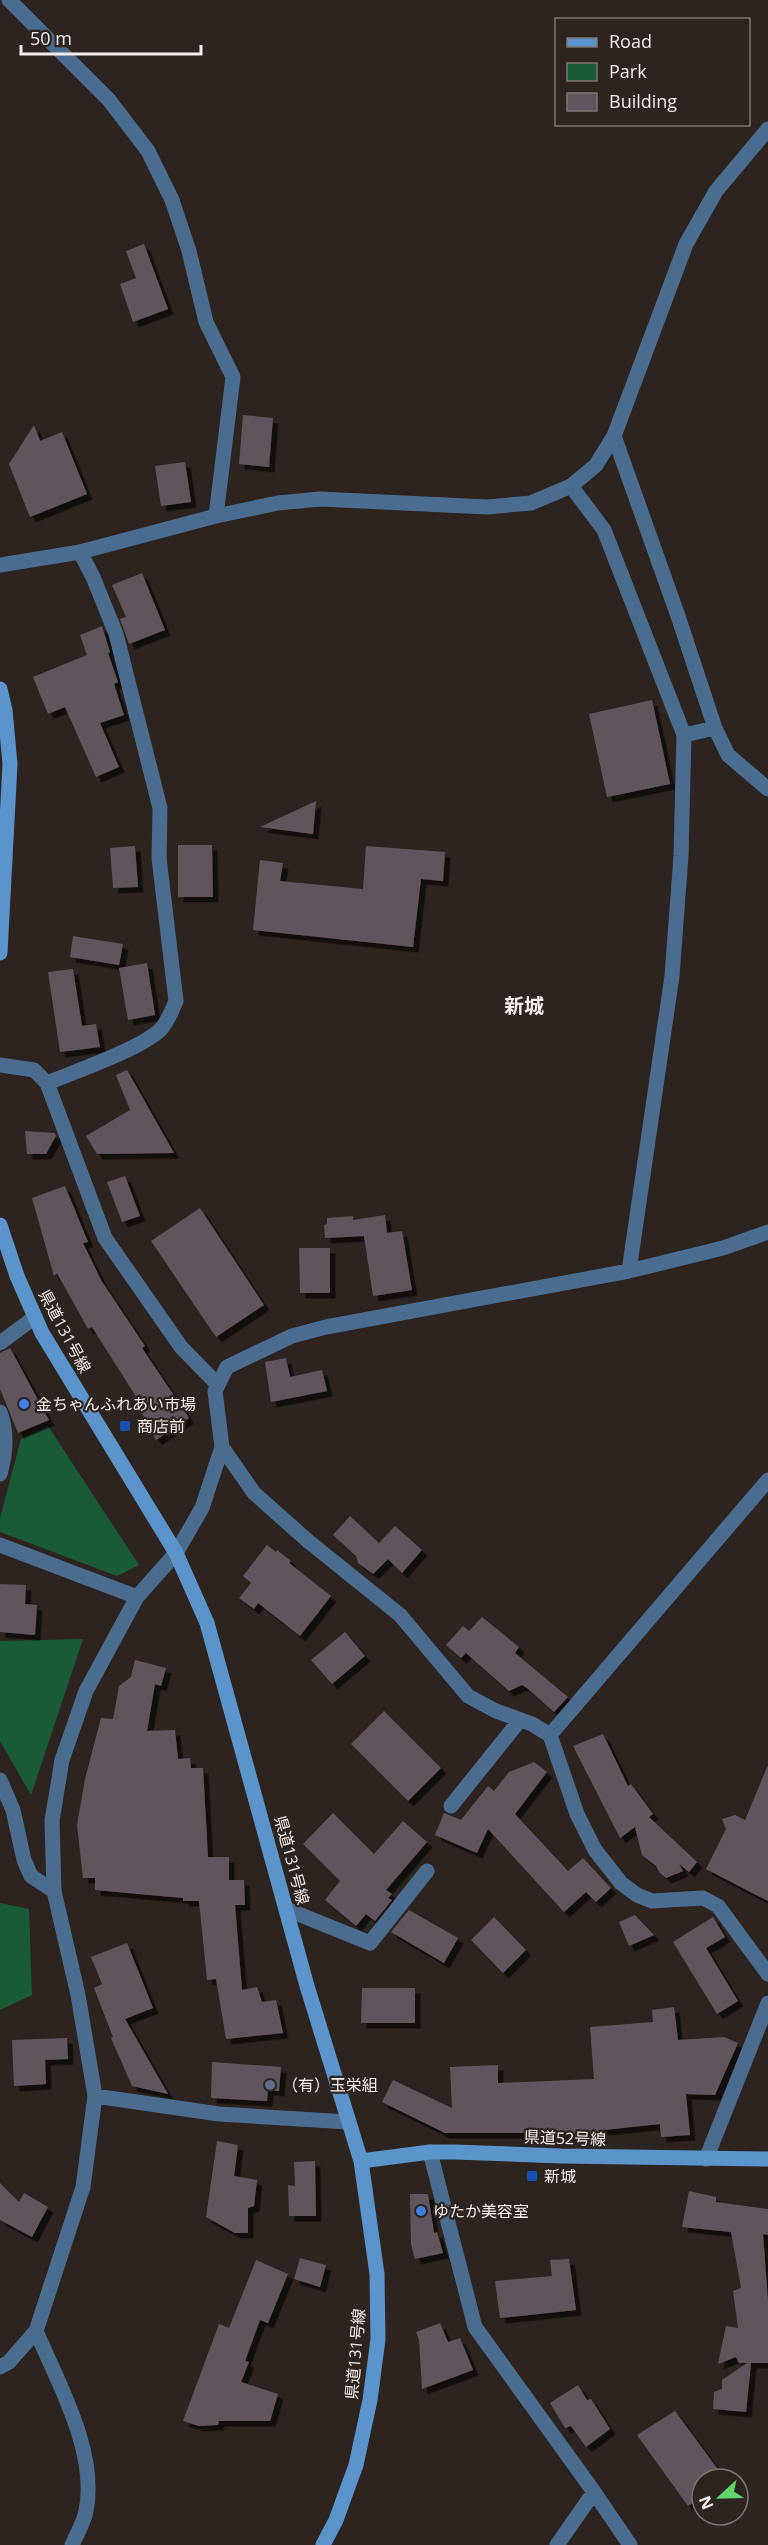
<svg xmlns="http://www.w3.org/2000/svg" width="768" height="2545" viewBox="0 0 768 2545" font-family="'Open Sans','Noto Sans JP',sans-serif">
<style>
.green{fill:#1a5b37}
.building{fill:#60555c;filter:url(#shadow)}
.lines{fill:none;stroke-linecap:round;stroke-linejoin:round}
.minor{stroke:#4a6d8f;stroke-width:15}
.tertiary{stroke:#4a6d8f;stroke-width:15}
.secondary{stroke:#5b94cb;stroke-width:15}
.shop-dot{fill:#3f7fe0;stroke:#2d241f;stroke-width:2}
.transit-dot{fill:#1a4fb4;stroke:#2d241f;stroke-width:2}
.service-dot{fill:#5c6f8a;stroke:#2d241f;stroke-width:2}
.labels{text-anchor:middle;dominant-baseline:central;stroke-width:4.5;stroke-linejoin:round;paint-order:stroke}
.street-label{font-size:16px;fill:#f5eeeb;stroke:#2d241f}
.poi-label{font-size:16px;fill:#f5eeeb;stroke:#2d241f;text-anchor:start}
.quarter-label{font-size:20px;font-weight:bold;fill:#f5eeeb;stroke:#2d241f}
</style>
<defs>
<filter id="shadow"><feDropShadow dx="5.5" dy="5.5" stdDeviation="0" flood-color="#0009"/></filter>
</defs>
<rect width="100%" height="100%" fill="#2d241f"/>
<path class="green" d="M48,1426L139,1565L117,1576L0,1532V1518L21,1439Z
M83,1639L31,1795L0,1741V1641Z
M0,1903L29,1909L32,1995L0,2010Z"/>
<path class="building" d="M144,244L168,309L133,322L120,284L136,278L126,251Z
M243,415L273,418L269,467L239,464Z
M34,425L40,441L62,432L87,494L30,517L9,464Z
M185,462L191,502L161,506L155,466Z
M142,573L165,630L129,644L120,619L126,617L112,585Z
M102,626L110,652L108,653L118,682L114,684L124,715L100,723L119,767L96,777L65,707L48,714L33,677L87,655L80,635Z
M652,700L670,784L607,797L589,714Z
M316,801L313,834L260,827Z
M178,845H212L213,897H178Z
M135,846L138,887L113,888L110,848Z
M366,846L445,852L443,881L421,879L413,947L253,930L260,860L283,863L280,881L363,889Z
M73,936L123,944L119,965L70,957Z
M147,963L155,1015L128,1020L119,968Z
M73,969L82,1026L96,1024L100,1047L60,1052L48,972Z
M127,1070L174,1153L97,1154L86,1136L130,1110L116,1075Z
M25,1131L55,1133L56,1136L46,1154H27Z
M125,1176L140,1216L122,1222L107,1182Z
M65,1186L88,1242L83,1243L101,1280L145,1346L142,1348L189,1418L156,1440L137,1404L140,1403L92,1327L88,1329L57,1273L54,1276L32,1198Z
M200,1208L264,1305L216,1337L151,1241Z
M385,1215L387,1233L402,1231L412,1290L373,1296L364,1236L325,1238L324,1225L327,1224V1218L353,1216V1220Z
M299,1248H330V1293H300Z
M10,1348L49,1420L18,1433L0,1389V1353Z
M286,1358L290,1377L322,1370L327,1391L271,1402L265,1362Z
M350,1516L379,1543L395,1526L422,1550L402,1573L388,1559L373,1574L358,1563L356,1556L333,1535Z
M267,1545L276,1552L277,1550L291,1561L289,1563L331,1596L300,1636L258,1603L254,1609L239,1598L251,1583L243,1576Z
M0,1584L26,1585L25,1604L37,1605L35,1635L0,1632Z
M482,1617L519,1647L515,1653L568,1697L554,1712L527,1688L522,1685L509,1691L466,1653L461,1658L446,1645L463,1626L469,1631Z
M345,1632L365,1656L332,1684L311,1660Z
M135,1660L166,1668L161,1686L155,1684L147,1731L175,1730L178,1759L190,1758L191,1768H203L208,1857H229V1880H244L245,1905H235L242,1990L257,1987L262,2002L276,2000L283,2033L226,2039L216,1979L207,1980L199,1901H183V1898L95,1890V1878H83L77,1825L85,1779L101,1718L113,1719L119,1686L131,1677Z
M384,1711L441,1768L408,1801L351,1744Z
M603,1734L628,1786L631,1784L653,1814L649,1817L697,1862L689,1872L679,1864L683,1871L666,1878L659,1872L656,1866L642,1855L635,1827L620,1838L573,1746Z
M534,1762L547,1772L515,1814L568,1871L583,1858L611,1888L596,1902L586,1892L564,1912L488,1829L477,1853L435,1835L444,1813L461,1820L488,1786L494,1791L509,1772Z
M768,1765V1901L706,1869L726,1829L722,1819L735,1815L745,1820Z
M333,1813L374,1854L403,1821L427,1842L386,1890L392,1894L388,1898L392,1900L375,1921L366,1914L356,1926L325,1900L340,1881L303,1844Z
M409,1910L458,1938L444,1963L391,1932Z
M635,1915L654,1935L629,1946L619,1922Z
M494,1917L526,1950L503,1973L471,1940Z
M713,1917L725,1937L706,1948L738,2001L717,2014L673,1942Z
M127,1943L153,2008L125,2019L168,2094L132,2086L111,2038L113,2037L94,1988L102,1984L91,1957Z
M362,1988H415V2023H361Z
M674,2007L678,2040L724,2037L738,2043L715,2095L686,2094L690,2135L661,2137L660,2124L585,2132V2136L534,2134V2133H445L382,2102L393,2080L452,2108L450,2067L498,2065V2083L594,2079L590,2027L653,2022L652,2010Z
M67,2038L68,2059L45,2060L46,2084L14,2086L12,2040Z
M212,2062L281,2067L279,2091L268,2090L267,2101L211,2098Z
M217,2141L238,2145L234,2176L257,2180L254,2206L248,2208V2233H235L206,2217Z
M315,2161L316,2216H289L288,2185L295,2186L294,2162Z
M0,2183L19,2202L24,2193L48,2207L32,2237L0,2220Z
M689,2191L716,2197V2202L768,2209V2235L763,2234L768,2301V2363H751L746,2412L713,2409L714,2392L722,2389V2380L747,2363H739L736,2357L718,2364L726,2326L738,2328L733,2291L741,2288L731,2232L682,2227Z
M410,2194H428L434,2233L437,2232L443,2253L415,2259L411,2244Z
M300,2258L326,2265L320,2287L294,2279Z
M569,2259L576,2310L500,2318L495,2281L552,2276L550,2260Z
M256,2260L288,2274L268,2323L260,2320L245,2361L249,2362L241,2382L278,2394L270,2421H219L218,2425L199,2426L183,2421L219,2324L229,2328Z
M440,2323L448,2342L460,2338L473,2370L422,2389L419,2340L416,2332Z
M578,2385L587,2400L591,2399L610,2429L586,2447L571,2426L565,2428L550,2403Z
M675,2411L725,2479H702V2497L688,2506L637,2435Z"/>
<g class="lines">
<path class="minor" d="M9,0L109,100L148,151L172,200L189,251L206,322L233,377L216,516
M614,436L678,616L715,728L728,755L768,789
M571,486L604,530L684,735
M0,1065L34,1070L47,1083L105,1238L181,1347L218,1385
M47,1083C74,1072 143,1048 161,1029C168,1021 172,1011 176,1001L159,858L160,808L116,634L93,577L80,552
M629,1271L672,976L681,856L684,735L715,728
M0,1343L35,1317
M0,1412C8,1433 6,1453 0,1474
M222,1447L254,1493L308,1541L400,1615L468,1696L496,1711L532,1724L550,1735L577,1814L595,1850L621,1883L637,1895L652,1901L703,1898L718,1906L768,1974
M0,1545L137,1597
M550,1735L768,1480
M0,1780L13,1810L24,1860L31,1876L54,1891
M451,1806L520,1720
M286,1909L370,1943L427,1871
M95,2096L219,2114L348,2122
M430,2152L475,2327L594,2492L630,2545
M706,2159L768,2003
M36,2331C58,2383 98,2452 86,2511C84,2522 77,2534 72,2545
M0,2367L9,2362L36,2331L83,2187L95,2096L78,1995L54,1891L52,1821L62,1760L86,1691L137,1597L176,1553L202,1508L222,1447L215,1391L227,1367L292,1336L326,1327L629,1271L723,1248L768,1232
M557,2545L594,2492"/>
<path class="tertiary" d="M0,565L80,552L216,516L278,503L320,499L487,507L531,503L571,486L596,465L614,436L686,244L716,191L768,129"/>
<path class="secondary" d="M0,689L5,710L10,764L0,953
M0,1225L17,1276L42,1333L176,1553L207,1623L307,1986L361,2161L377,2274L378,2339L370,2400L356,2465L336,2520L323,2545
M361,2161L430,2152H455L561,2156L768,2159"/>
</g>
<g class="shop-dot">
<circle cx="24" cy="1404" r="6"/>
<circle cx="421" cy="2211" r="6"/>
</g>
<g class="transit-dot">
<rect x="119" y="1420" width="12" height="12" rx="3"/>
<rect x="526" y="2170" width="12" height="12" rx="3"/>
</g>
<circle class="service-dot" cx="270" cy="2085" r="6"/>
<g class="labels">
<g class="street-label">
<text transform="translate(65 1331) rotate(62)">県道131号線</text>
<text transform="translate(292 1860) rotate(75)">県道131号線</text>
<text transform="translate(565 2138) rotate(2)">県道52号線</text>
<text transform="translate(355 2354) rotate(-85)">県道131号線</text>
</g>
<g class="poi-label">
<text x="36" y="1404">金ちゃんふれあい市場</text>
<text x="137" y="1426">商店前</text>
<text x="282" y="2085">（有）玉栄組</text>
<text x="544" y="2176">新城</text>
<text x="433" y="2211">ゆたか美容室</text>
</g>
<g class="quarter-label">
<text x="524" y="1005">新城</text>
</g>
</g>
<rect x="555" y="18" width="195" height="108" fill="#2d241f" stroke="#7d7571" stroke-width="1.5"/>
<rect x="567" y="38" width="30" height="9" fill="#5b94cb" stroke="#7d7571" stroke-width="1.5"/>
<text x="609" y="48" font-size="18" fill="#f5eeeb">Road</text>
<rect x="567" y="63" width="30" height="18" fill="#1a5b37" stroke="#7d7571" stroke-width="1.5"/>
<text x="609" y="78" font-size="18" fill="#f5eeeb">Park</text>
<rect x="567" y="93" width="30" height="18" fill="#60555c" stroke="#7d7571" stroke-width="1.5"/>
<text x="609" y="108" font-size="18" fill="#f5eeeb">Building</text>
<g transform="translate(720 2497) rotate(248)"><circle r="28" fill="#2d241f" stroke="#7d7571" stroke-width="1.5"/>
<path d="M0-4.5L10 22L0 15L-10 22Z" fill="#60d56b"/>
<text y="-9" font-size="16" font-weight="bold" text-anchor="middle" fill="#f5eeeb">N</text>
</g>
<path d="M21 45v9h180v-9" fill="none" stroke="#f5eeeb" stroke-width="3"/>
<text x="30" y="45" font-size="18" fill="#f5eeeb" stroke="#2d241f" stroke-width="4.5" paint-order="stroke">50 m</text>
</svg>
